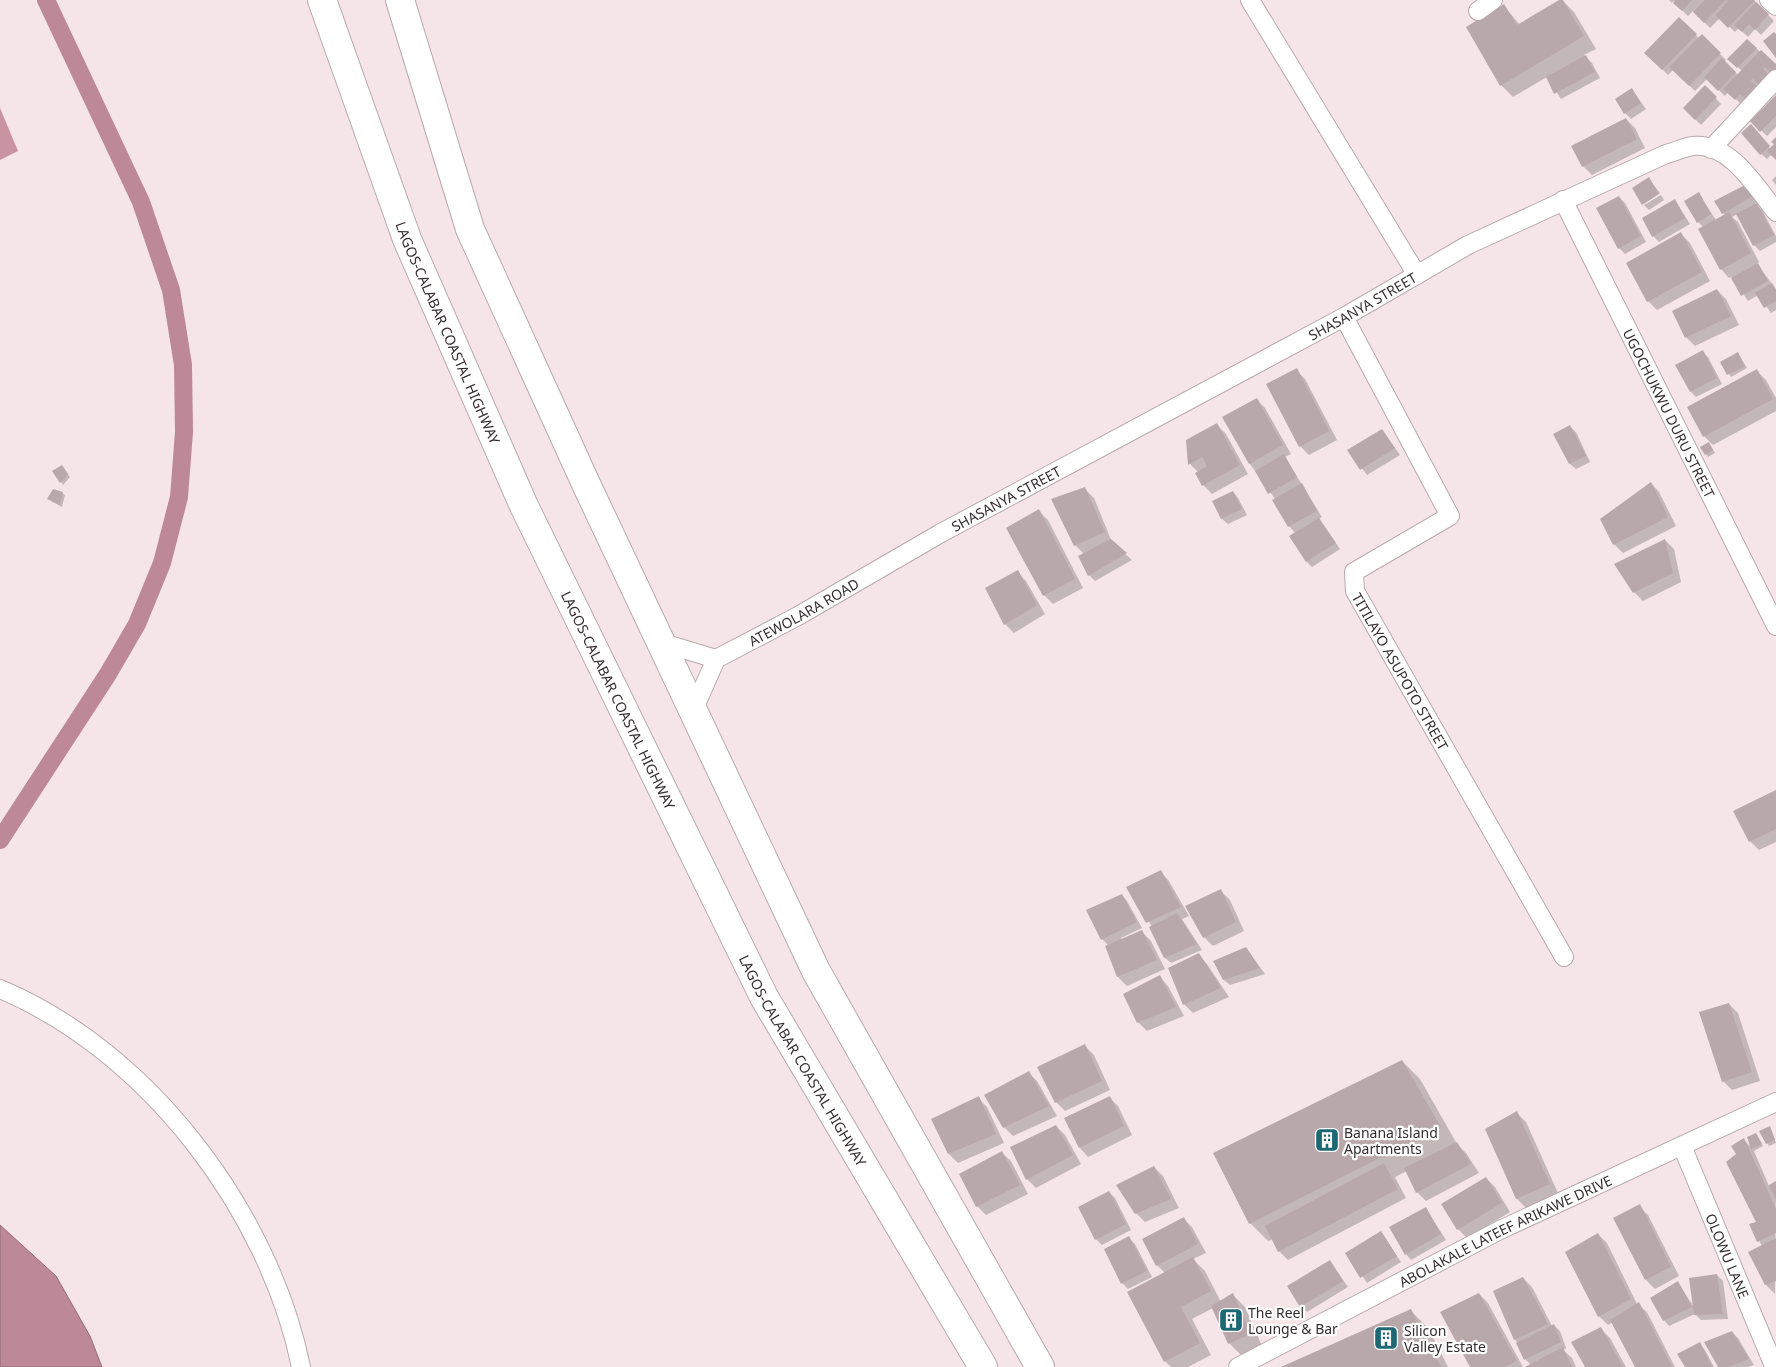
<svg xmlns="http://www.w3.org/2000/svg" width="1776" height="1367" viewBox="0 0 1776 1367" font-family="'Noto Sans',sans-serif">
<style>
.forest{fill:#c993a2}
.water{fill:#bd8897;stroke:#946d78}
.shadow{fill:#0003}
.lines{fill:none;stroke-linecap:round;stroke-linejoin:round}
.canal{stroke:#bd8897;stroke-width:18}
.building{fill:#b8a8ac}
.minor-casing{stroke:#b9a9ad;stroke-width:20}
.trunk-casing{stroke:#b9a9ad;stroke-width:30}
.minor{stroke:#fff;stroke-width:18}
.trunk{stroke:#fff;stroke-width:28}
.labels{text-anchor:middle;dominant-baseline:central;stroke-width:4.5;stroke-linejoin:round;paint-order:stroke}
.street-label{font-size:14px;fill:#332d2f;stroke:#fff}
.poi-label{font-size:14px;fill:#332d2f;stroke:#fff;text-anchor:start}
</style>
<rect width="100%" height="100%" fill="#f5e5e9"/>
<path class="forest" d="M0,108L18,151L0,160Z"/>
<path class="water" d="M0,1225L56,1276L90,1336L102,1367H0Z"/>
<path class="shadow" d="M1562,0L1574,12L1596,49L1584,55L1592,63L1600,78L1561,99L1547,77L1513,97L1501,85L1504,6L1520,25Z
M1669,0H1754L1774,21L1761,35L1755,29L1748,37L1739,28L1735,32L1720,18L1710,28L1693,11L1688,16L1673,1L1672,3Z
M1679,18L1700,39L1702,36L1726,60L1724,62L1738,75L1742,71L1729,59L1747,40L1776,66V76L1741,104L1728,92L1725,96L1707,79L1695,91L1673,70L1668,75L1646,53Z
M1705,87L1721,104L1701,125L1684,108Z
M1632,90L1646,109L1631,119L1625,113Z
M1776,96V127L1767,136L1751,121Z
M1626,119L1635,128L1645,148L1592,175L1583,166Z
M1756,132L1771,149L1776,144V138V158L1772,154L1767,159L1761,154Z
M1776,176V185L1772,180Z
M1649,179L1660,193L1643,203Z
M1748,184L1760,201L1755,204L1762,210L1776,236V242L1760,251L1754,245L1737,214L1732,217L1738,222L1759,262L1757,264L1776,289V310L1771,313L1758,295L1748,301L1732,277L1729,278L1721,269L1704,228L1698,222L1699,194L1716,220L1725,216L1723,213Z
M1661,195L1664,200L1649,210L1644,205Z
M1619,197L1625,203L1646,242L1625,254L1619,248Z
M1675,200L1690,224L1659,242L1653,236Z
M1681,234L1690,243L1710,281L1657,310L1648,301Z
M1717,290L1726,299L1739,325L1695,346L1686,337Z
M1702,352L1708,357L1722,384L1696,397L1691,392L1677,365Z
M1738,354L1747,368L1731,377L1722,362Z
M1296,370L1305,379L1337,440L1309,455L1300,446Z
M1757,371L1766,380L1776,398V411L1713,445L1704,436Z
M1256,399L1265,408L1291,454L1285,457L1322,517L1319,519L1340,549L1312,567L1306,561L1296,534L1289,526L1275,499L1250,464L1224,417Z
M1217,425L1226,434L1248,474L1212,494L1203,485L1198,472L1190,464L1188,441Z
M1570,427L1576,432L1590,462L1576,469L1570,464Z
M1382,430L1400,455L1367,475L1349,451Z
M1709,443L1715,453L1708,457L1706,454Z
M64,469L70,477L63,485L54,471Z
M1651,483L1659,492L1676,526L1623,553L1614,544Z
M1085,489L1094,498L1112,542L1132,560L1095,581L1089,575L1084,554L1075,545Z
M1233,492L1238,498L1247,515L1228,524L1222,519L1214,502Z
M62,493L65,495L62,507L51,501Z
M1039,511L1048,520L1083,588L1053,604L1044,595L1008,528Z
M1665,540L1674,549L1681,582L1643,601L1634,592Z
M1017,572L1026,581L1045,614L1014,633L1005,624Z
M1776,791V842L1759,850L1750,841Z
M1161,872L1169,881L1189,916L1182,919L1202,950L1171,963L1165,958L1152,927L1128,888Z
M1221,891L1230,900L1244,931L1213,946L1204,937Z
M1122,895L1127,901L1142,928L1121,938L1122,940L1142,932L1151,941L1165,969L1127,986L1118,977L1107,946H1109L1102,939Z
M1246,948L1265,974L1230,985L1224,980L1215,961Z
M1198,955L1207,964L1229,997L1193,1013L1184,1004Z
M1160,977L1168,986L1184,1016L1147,1031L1138,1022Z
M1729,1004L1738,1013L1760,1081L1732,1090L1723,1081Z
M1085,1046L1094,1055L1110,1090L1065,1111L1056,1102Z
M1402,1061L1420,1079L1457,1144L1466,1153L1479,1173L1426,1201L1417,1192L1407,1171L1395,1177L1406,1198L1288,1260L1279,1251L1273,1239L1268,1241L1250,1223Z
M1028,1072L1037,1081L1057,1116L1013,1136L1004,1127Z
M1109,1097L1118,1106L1132,1135L1088,1157L1080,1148Z
M978,1098L987,1107L1004,1143L958,1163L949,1154L933,1119Z
M1517,1113L1526,1122L1558,1193L1526,1208L1517,1199L1487,1129Z
M1056,1126L1065,1135L1081,1164L1036,1188L1027,1179L1011,1148Z
M1770,1127L1776,1143L1769,1146L1767,1143Z
M1756,1134L1763,1146L1754,1151L1769,1186L1776,1182L1775,1294L1766,1285L1750,1252L1762,1246L1751,1225L1757,1222L1738,1155L1744,1140L1753,1149L1748,1137Z
M1002,1153L1011,1161L1028,1194L986,1215L977,1206Z
M1154,1167L1163,1176L1179,1208L1145,1222L1136,1213Z
M1486,1178L1495,1187L1510,1212L1467,1238L1458,1229Z
M1109,1192L1115,1198L1131,1230L1102,1245L1096,1239L1080,1208Z
M1639,1206L1648,1215L1679,1276L1655,1289L1646,1280L1615,1218Z
M1426,1209L1446,1240L1411,1260L1406,1254Z
M1183,1218L1192,1227L1206,1253L1193,1259L1205,1271L1221,1302L1233,1295L1245,1307L1262,1346L1241,1355L1229,1343L1213,1308L1192,1319L1211,1355L1188,1367H1171L1165,1361V1273L1157,1265Z
M1381,1232L1401,1262L1367,1283L1347,1253Z
M1598,1234L1607,1243L1637,1304L1647,1312L1675,1367H1636L1613,1322L1608,1325L1599,1316Z
M1129,1238L1135,1244L1152,1277L1128,1289L1122,1283Z
M1330,1261L1348,1287L1307,1312L1301,1306Z
M1717,1275L1723,1281L1728,1319L1701,1320L1695,1314L1669,1326L1664,1320L1678,1283L1694,1307Z
M1523,1278L1532,1287L1552,1326L1554,1325L1560,1331L1566,1348L1563,1350L1572,1358L1576,1367H1528L1531,1365L1525,1359L1515,1339L1494,1291Z
M1479,1294L1488,1303L1523,1367H1471Z
M1411,1311L1429,1329L1448,1367H1284Z
M1601,1329L1610,1338L1626,1367H1586Z
M1732,1332L1738,1338L1754,1365L1748,1367H1719Z
M1700,1344L1705,1350L1714,1367H1686Z"/>
<g class="lines">
<path class="canal" d="M0,840L108,674L137,624L162,563L179,497L184,432L183,365L171,290L141,202L46,0"/>
</g>
<path class="building" d="M1559,0H1563L1584,36L1500,86L1466,27L1504,4L1517,25Z
M1676,0H1692L1682,11L1673,3Z
M1705,0H1726L1704,23L1693,12Z
M1729,0H1755L1728,28L1715,15Z
M1756,2L1769,14L1755,30L1749,24L1742,32L1734,25Z
M1679,17L1697,34L1662,70L1644,53Z
M1774,32L1776,34V58L1763,41Z
M1702,34L1721,53L1689,86L1669,67Z
M1747,39L1757,48L1737,68L1727,59Z
M1761,50L1776,64V68L1771,73L1765,67L1763,69L1770,76L1760,86L1753,79L1751,81L1758,87L1746,99L1740,94L1735,100L1723,89Z
M1586,55L1595,72L1554,94L1546,77Z
M1722,58L1736,72L1718,91L1704,77Z
M1705,85L1717,97L1695,120L1683,108Z
M1632,88L1641,103L1624,114L1615,99Z
M1776,95V116L1760,132L1750,121Z
M1626,118L1637,139L1582,167L1571,146Z
M1751,124L1770,146L1760,155L1741,133Z
M1776,137V160L1767,151L1774,144L1771,142Z
M1649,177L1659,194L1642,205L1632,188Z
M1749,183L1755,195L1722,214L1714,201Z
M1699,192L1711,214L1697,223L1684,201Z
M1619,196L1641,236L1618,249L1596,208Z
M1675,199L1685,218L1652,237L1642,218Z
M1757,203L1774,235L1753,246L1736,214Z
M1729,212L1751,253L1720,270L1698,229Z
M1681,232L1702,272L1647,302L1626,263Z
M1758,263L1768,281L1741,296L1731,278Z
M1772,283L1776,290V301L1764,308L1755,293Z
M1717,289L1731,316L1685,338L1672,311Z
M1703,350L1717,378L1690,392L1675,365Z
M1738,352L1745,366L1727,375L1720,362Z
M1297,368L1329,431L1299,447L1266,384Z
M1757,369L1773,399L1703,437L1687,407Z
M1257,398L1283,445L1249,464L1222,417Z
M1217,423L1240,465L1202,486L1195,473L1207,466L1202,457L1188,465L1186,440Z
M1570,425L1586,456L1569,464L1553,434Z
M1382,429L1395,448L1360,470L1347,450Z
M1709,442L1713,450L1705,455L1700,447Z
M1284,454L1297,477L1268,494L1255,471Z
M62,465L68,474L60,483L52,471Z
M1651,482L1668,517L1613,545L1600,519Z
M1302,483L1317,511L1288,527L1272,500Z
M1085,487L1105,532L1074,546L1051,499Z
M53,489L63,492L60,505L47,499Z
M1233,491L1242,509L1221,519L1212,501Z
M1039,509L1075,579L1043,596L1006,528Z
M1319,518L1336,543L1306,562L1289,536Z
M1111,539L1127,553L1088,576L1078,556Z
M1665,539L1673,573L1633,593L1614,564Z
M1018,570L1037,605L1004,625L985,588Z
M1776,790V829L1749,842L1733,811Z
M1161,870L1181,907L1146,923L1126,887Z
M1221,889L1236,922L1203,938L1185,906Z
M1122,894L1137,922L1101,940L1086,910Z
M1177,913L1197,944L1164,958L1149,927Z
M1142,930L1157,960L1117,977L1105,946Z
M1246,947L1260,968L1223,980L1213,961Z
M1199,953L1221,988L1183,1005L1168,968Z
M1160,975L1176,1007L1137,1023L1123,994Z
M1729,1003L1752,1072L1722,1082L1699,1012Z
M1085,1044L1102,1081L1055,1103L1037,1067Z
M1402,1060L1441,1127L1249,1224L1213,1153Z
M1029,1071L1049,1106L1003,1128L984,1095Z
M979,1096L996,1134L948,1154L931,1119Z
M1110,1096L1124,1126L1079,1148L1064,1118Z
M1517,1111L1550,1184L1516,1199L1485,1129Z
M1056,1125L1073,1155L1026,1180L1010,1147Z
M1770,1126L1775,1140L1766,1144L1759,1131Z
M1756,1133L1762,1144L1751,1149L1747,1137Z
M1744,1138L1776,1209V1233L1757,1242L1749,1224L1756,1222L1726,1162L1736,1154L1731,1146Z
M1457,1142L1471,1164L1416,1193L1404,1168Z
M1002,1151L1020,1185L976,1207L959,1174Z
M1384,1163L1398,1189L1278,1252L1265,1226Z
M1154,1166L1171,1199L1135,1214L1116,1185Z
M1486,1177L1502,1203L1457,1230L1441,1204Z
M1776,1181V1200L1769,1185Z
M1109,1191L1126,1224L1095,1240L1078,1207Z
M1640,1204L1671,1267L1645,1280L1613,1218Z
M1426,1207L1441,1234L1405,1255L1389,1227Z
M1184,1217L1198,1244L1156,1266L1142,1239Z
M1381,1231L1397,1256L1360,1278L1345,1253Z
M1598,1233L1631,1299L1598,1317L1565,1252Z
M1129,1236L1147,1271L1121,1284L1104,1249Z
M1776,1238V1281L1765,1285L1748,1252Z
M1193,1257L1211,1291L1181,1307L1200,1343L1164,1362L1127,1292Z
M1330,1260L1343,1281L1300,1307L1287,1286Z
M1717,1274L1723,1314L1694,1315L1689,1278Z
M1523,1277L1548,1324L1514,1340L1493,1291Z
M1678,1281L1692,1307L1663,1321L1650,1298Z
M1233,1293L1251,1334L1228,1344L1211,1306Z
M1479,1293L1517,1361L1505,1367H1470L1440,1312Z
M1639,1302L1672,1367H1635L1610,1320Z
M1411,1309L1441,1367H1281Z
M1554,1324L1561,1342L1524,1360L1516,1343Z
M1601,1327L1623,1367H1585L1571,1342Z
M1732,1331L1749,1359L1729,1367H1718L1704,1342Z
M1700,1342L1712,1367H1685L1677,1354Z
M1563,1347L1572,1367H1525Z"/>
<g class="lines">
<defs>
<g id="minor">
<path d="M1250,0L1417,275"/>
<path d="M1769,0L1776,6"/>
<path d="M1478,11L1493,0"/>
<path d="M1711,149L1776,79"/>
<path id="s1" d="M1563,200L1776,626"/>
<path id="s2" d="M1344,317L1450,516L1354,572L1355,591L1564,957"/>
<path id="s3" d="M660,642L716,659L798,616L941,533L1344,317L1468,245L1666,154C1675,152 1684,147 1693,146C1730,142 1756,187 1776,212"/>
<path d="M693,711L716,659"/>
<path d="M0,989C148,1051 269,1211 301,1367"/>
<path id="s4" d="M1682,1146L1774,1366"/>
<path id="s5" d="M1238,1367L1500,1230L1776,1102"/>
</g>
<g id="trunk">
<path id="s6" d="M322,0L407,239L524,506L764,997L983,1367"/>
<path d="M400,0L470,229L587,486L816,971L1040,1367"/>
</g>
</defs>
<use href="#minor" class="minor-casing"/>
<use href="#trunk" class="trunk-casing"/>
<use href="#minor" class="minor"/>
<use href="#trunk" class="trunk"/>
</g>
<defs>
<symbol id="building-square" viewBox="-11 -11 22 22"><rect x="-9" y="-9" width="18" height="18" rx="4" fill="#1e6874" stroke="#fff"/><path d="M-4-6H4V6H1V3H-1V6H-4ZM-2.5-4.3h1.7v1.8h-1.7ZM.8-4.3h1.7v1.8H.8ZM-2.5-1h1.7V.8h-1.7ZM.8-1h1.7V.8H.8Z" fill="#fff"/></symbol>
</defs>
<g fill-rule="evenodd">
<use href="#building-square" x="1313" y="1126" width="28" height="28"/>
<use href="#building-square" x="1217" y="1306" width="28" height="28"/>
<use href="#building-square" x="1372" y="1324" width="28" height="28"/>
</g>
<g class="labels">
<g class="street-label">
<text stroke="none"><textPath href="#s3" startOffset="795">SHASANYA STREET</textPath></text>
<text stroke="none"><textPath href="#s6" startOffset="356">LAGOS-CALABAR COASTAL HIGHWAY</textPath></text>
<text stroke="none"><textPath href="#s1" startOffset="238">UGOCHUKWU DURU STREET</textPath></text>
<text stroke="none"><textPath href="#s3" startOffset="390">SHASANYA STREET</textPath></text>
<text stroke="none"><textPath href="#s3" startOffset="158">ATEWOLARA ROAD</textPath></text>
<text stroke="none"><textPath href="#s2" startOffset="448">TITILAYO ASUPOTO STREET</textPath></text>
<text stroke="none"><textPath href="#s6" startOffset="761">LAGOS-CALABAR COASTAL HIGHWAY</textPath></text>
<text stroke="none"><textPath href="#s6" startOffset="1166">LAGOS-CALABAR COASTAL HIGHWAY</textPath></text>
<text stroke="none"><textPath href="#s5" startOffset="300">ABOLAKALE LATEEF ARIKAWE DRIVE</textPath></text>
<text stroke="none"><textPath href="#s4" startOffset="119">OLOWU LANE</textPath></text>
</g>
<g class="poi-label">
<text x="1344" y="1132">Banana Island<tspan x="1344" dy="16">Apartments</tspan></text>
<text x="1248" y="1312">The Reel<tspan x="1248" dy="16">Lounge &amp; Bar</tspan></text>
<text x="1404" y="1330">Silicon<tspan x="1404" dy="16">Valley Estate</tspan></text>
</g>
</g>
</svg>
